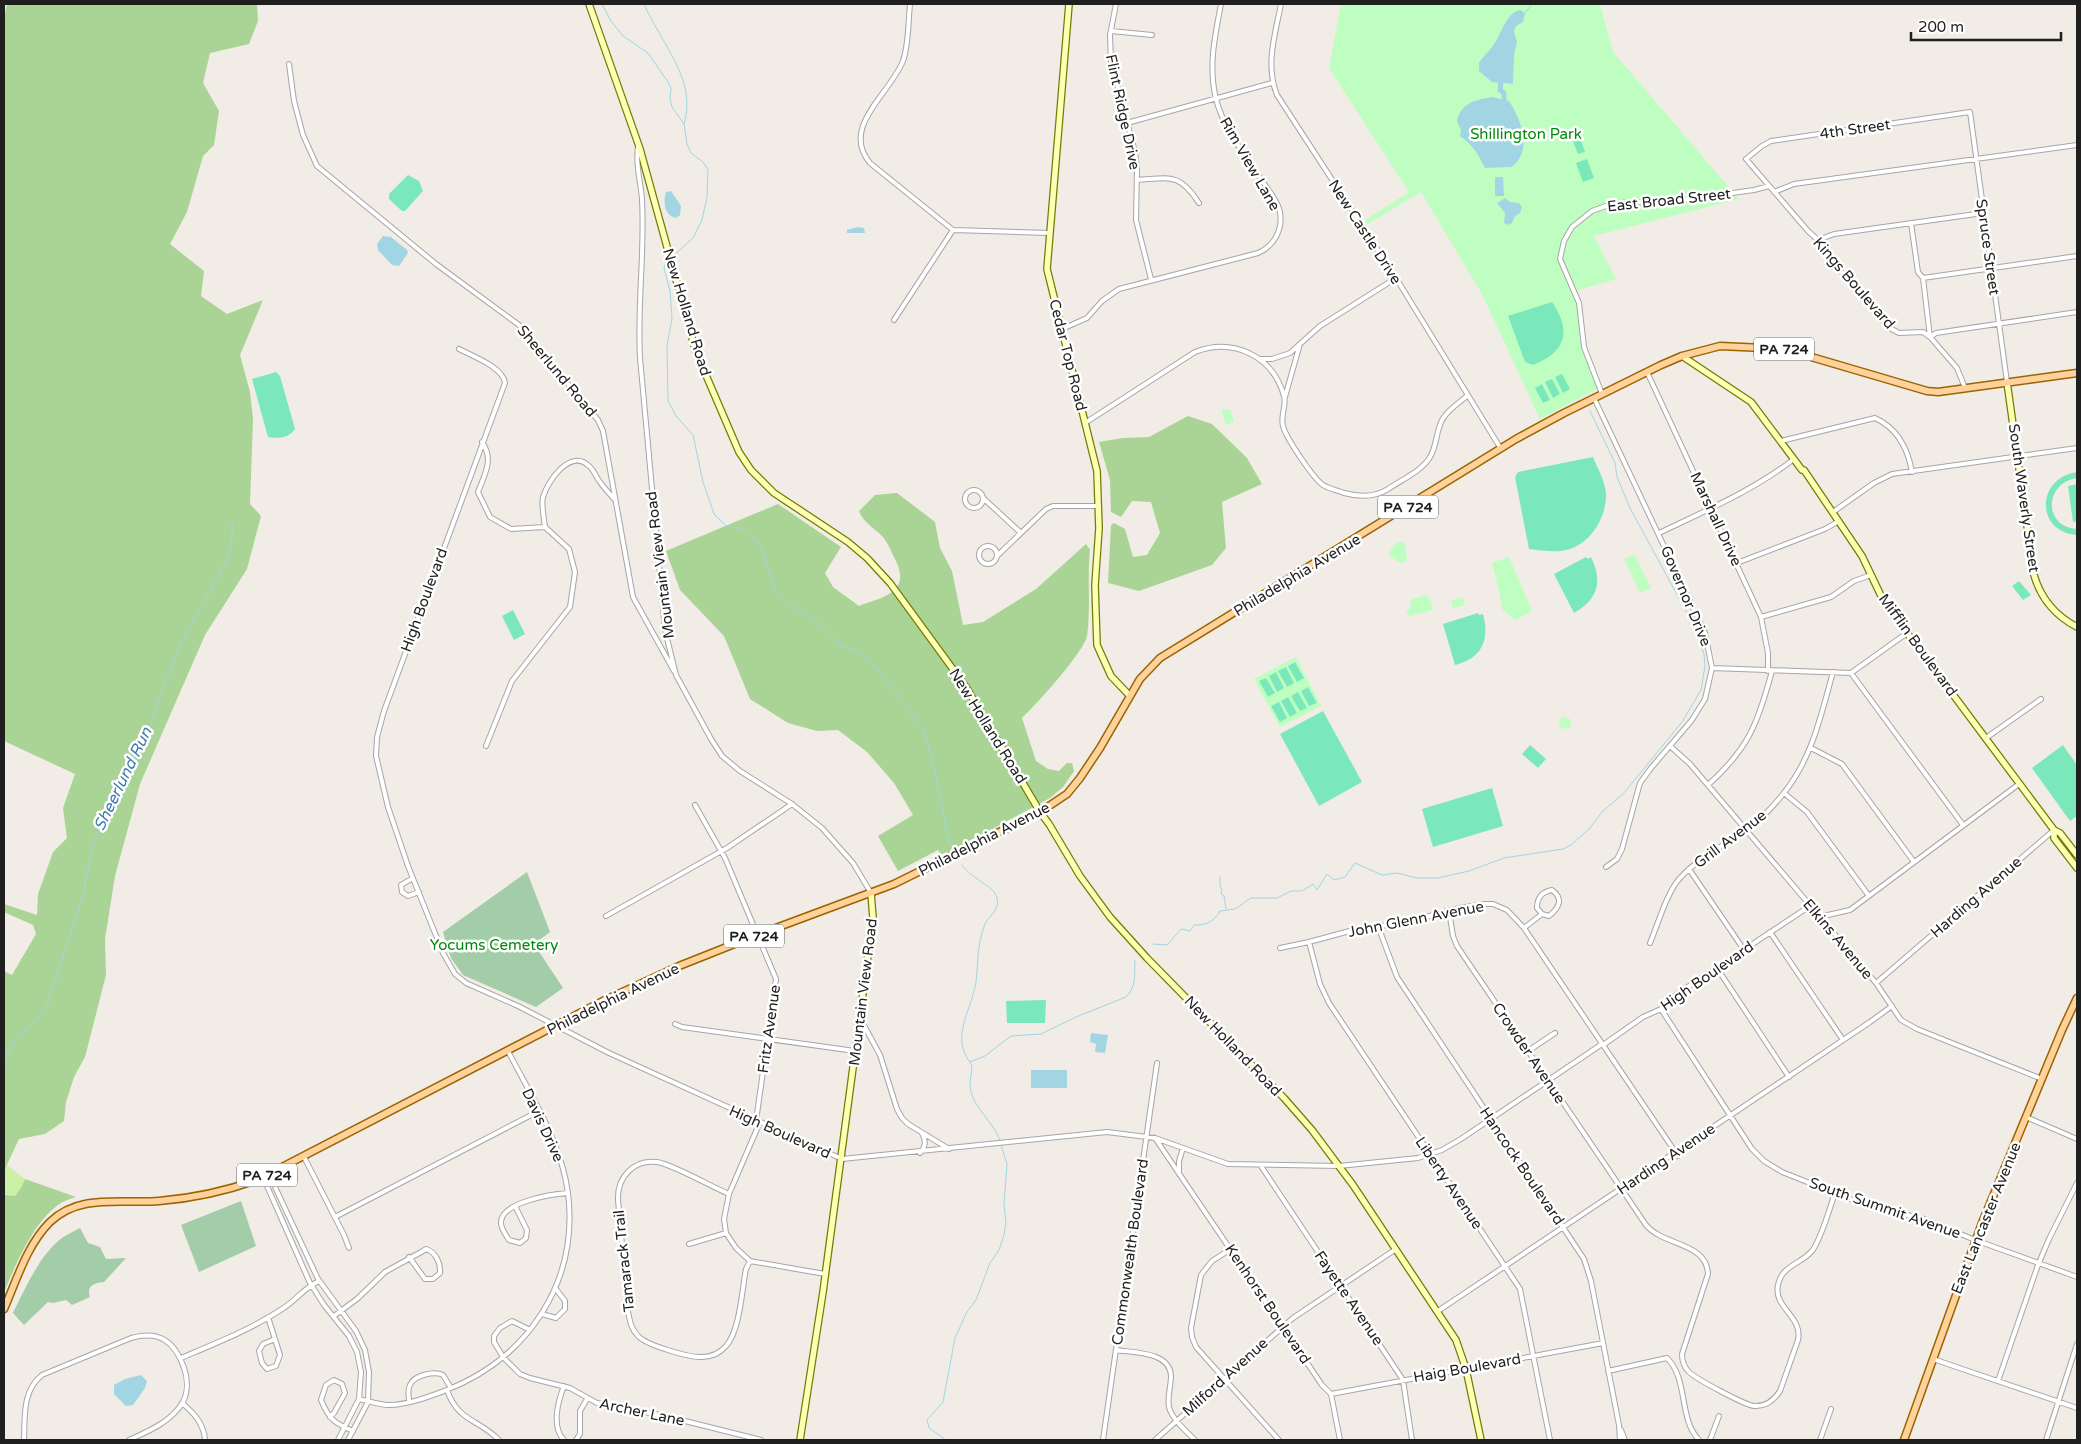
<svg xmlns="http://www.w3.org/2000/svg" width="2081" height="1444" viewBox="0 0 2081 1444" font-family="'Varela Round',sans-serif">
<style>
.grass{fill:#ccf0a6}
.forest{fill:#a9d495}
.cemetery{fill:#a3cca8}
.park{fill:#beffc1}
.pitch{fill:#7be8bb}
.water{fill:#a1d5e3}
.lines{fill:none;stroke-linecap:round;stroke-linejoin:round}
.stream{stroke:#a1d5e3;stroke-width:1}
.canal{stroke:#a1d5e3;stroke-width:5}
.street-casing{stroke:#a6a6a6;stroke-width:6}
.secondary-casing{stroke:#727c00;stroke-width:8}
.primary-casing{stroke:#9a6400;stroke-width:9}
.street{stroke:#fff;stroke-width:4}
.secondary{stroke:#fdffb4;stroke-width:5.5}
.primary{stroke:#ffd29b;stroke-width:6}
.labels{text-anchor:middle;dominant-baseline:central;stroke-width:5;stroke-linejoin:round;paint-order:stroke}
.shield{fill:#fff;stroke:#626262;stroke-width:1}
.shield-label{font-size:14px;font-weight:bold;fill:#1f1f1f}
.street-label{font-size:15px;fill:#1f1f1f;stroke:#fff}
.park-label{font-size:15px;fill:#008a09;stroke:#fff}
.water-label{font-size:16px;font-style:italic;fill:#3f7ab1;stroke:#fff}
</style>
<rect width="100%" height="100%" fill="#f1ece5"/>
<path class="grass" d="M7,1165L25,1179L21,1188L15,1196L5,1195L4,1192V1171Z"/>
<path class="forest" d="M7,4H257L258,21L249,44L210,53L203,83L219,111L214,145L203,156L187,212L170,244L204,271L201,296L227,314L263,300L240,355L250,392L253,419L250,504L261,516L247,569L205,635L140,784L115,876L105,939L106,975L85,1057L74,1077L66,1102L64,1121L45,1134L19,1139L4,1171V971L12,975L36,934L33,925L4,912V904L37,915L38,894L53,852L67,838L63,808L75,774L4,741V18Z
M1188,416L1212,424L1247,458L1262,484L1222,502L1226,548L1212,565L1139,591L1108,583L1111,525L1114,523L1125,529L1133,557L1147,555L1160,533L1151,502L1132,501L1121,517L1111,512L1110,480L1099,442L1123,438L1149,437Z
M897,493L935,522L940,548L952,571L963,625L983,622L1036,589L1086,544L1090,550C1087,578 1091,608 1087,636C1084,652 1036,705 1022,718L1036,761L1048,769L1059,771L1067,763H1072L1074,771L1063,787L1050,798L942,856L938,850L898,871L878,836L913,815L894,783L867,752L838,730L817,731L788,723L750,699L724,636L680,590L666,551L778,504L841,547L825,573L833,587L859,606C884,597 912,592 895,559C891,552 888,542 882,536C874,528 862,521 859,511L875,495Z
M25,1179L76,1197C70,1199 63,1201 58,1205C33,1223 16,1264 4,1292V1192L5,1195L15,1196L21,1188Z"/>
<path class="cemetery" d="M527,872L550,932L534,944L563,988L536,1007L463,975L451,958L443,932Z
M241,1201L256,1246L199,1272L181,1225Z
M80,1228L88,1243L100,1247L106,1259L126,1258L104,1282C95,1283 86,1285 90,1297L72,1305L66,1300L53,1303L48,1302L24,1325L13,1313C25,1289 40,1254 62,1238C68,1234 74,1231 80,1228Z"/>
<path class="park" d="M1341,4H1600L1613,52L1739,199L1594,236L1616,279L1575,291L1578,303L1583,341L1599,388L1540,419L1482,294L1421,192L1368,224L1365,220L1409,192L1329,68Z
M1230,409L1234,422L1227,425L1224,421L1222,410Z
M1402,541L1405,545L1407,560L1402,564L1389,556V552L1397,543Z
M1634,554L1651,588L1640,593L1624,559Z
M1509,557L1532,611L1515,620L1502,609L1500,595L1492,563Z
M1426,595L1432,603L1433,610L1409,616L1406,612L1411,607L1410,600Z
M1463,597L1465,605L1453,608L1451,600Z
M1296,657L1321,706L1280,727L1254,679Z
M1559 723a6 6 0 1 1 12 0a6 6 0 1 1-12 0Z"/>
<path class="pitch" d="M1580,138L1585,152L1578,154L1573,141Z
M1587,159L1594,178L1583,182L1576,163Z
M408,175L419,181L423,191L405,211H402L389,199V194Z
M1552,302C1572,331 1566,352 1533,365L1525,362L1508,316Z
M276,372L280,376L295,429C289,438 278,439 268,437L252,379Z
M1562,374L1570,389L1563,393L1555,377Z
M1552,379L1560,394L1553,398L1545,382Z
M1542,384L1550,400L1543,403L1535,388Z
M1593,457C1597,467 1605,481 1606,493C1607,519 1588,549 1560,551C1550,552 1539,550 1529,549L1515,477L1518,472Z
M2077,472V478C2044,483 2043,527 2077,529V535C2035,532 2036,478 2077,472Z
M2077,484V521L2073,522L2068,486Z
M1586,557L1588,559L1591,557C1603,581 1598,600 1574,613L1554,574Z
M2019,581L2031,595L2023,600L2012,586Z
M513,610L525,634L514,640L502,616Z
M1478,613L1479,615L1483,614C1490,640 1482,658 1455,665L1443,624Z
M1295,662L1304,678L1297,682L1288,666Z
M1286,667L1294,683L1287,687L1278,671Z
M1276,672L1284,688L1277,692L1269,676Z
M1266,678L1275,693L1268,697L1259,681Z
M1308,687L1317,703L1309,706L1301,691Z
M1298,692L1307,708L1300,711L1291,696Z
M1288,697L1297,713L1290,717L1281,701Z
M1279,702L1287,718L1280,722L1271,706Z
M1323,711L1362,782L1319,806L1280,734Z
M1530,745L1546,759L1538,768L1522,754Z
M2063,745L2077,765V816L2070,821L2032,768Z
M1492,788L1503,826L1433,847L1422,809Z
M1046,1000L1045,1023H1007L1006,1001Z"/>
<path class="water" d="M1520,10L1525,13L1523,22L1516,26L1514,31L1517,42L1514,54L1513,84L1492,82L1479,71V63C1483,56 1490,51 1494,44C1502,33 1506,13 1520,10Z
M1492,97L1509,101C1521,119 1533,150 1512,167L1485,168C1478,154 1473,145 1460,136L1461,130L1457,122C1460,103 1475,100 1492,97Z
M1495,177H1503L1504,196H1495Z
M671,191L681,206L680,215L676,218C664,215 663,202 666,192Z
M1505,198L1510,202L1519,203L1522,207L1520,213L1515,216L1512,223L1509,225L1504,223L1505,213L1497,203Z
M858,227L864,228L865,233H847V230Z
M383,236L391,237L407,250L408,253L399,266L392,265L378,250L377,244Z
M1091,1033L1108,1035L1105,1053L1095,1052L1096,1044L1090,1042Z
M1031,1070H1067V1088H1031Z
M141,1375L147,1381L145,1388L133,1405L126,1406L114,1394V1385L125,1379Z"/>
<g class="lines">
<path class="stream" d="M602,4L611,21L623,36L648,53L668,82L671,88L670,99L672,107L684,124L687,144L691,153L703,162L708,170L707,197L702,220L693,238L672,257
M644,4C660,42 698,80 684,124
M1525,13L1532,4
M669,259L666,260L664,268L670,291L672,318L667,346L668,401L676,416L693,435L703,482L714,514L726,526L745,530L759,543L776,591L782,600L817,623L842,646L856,651L870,660L905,705L924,732L931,754L950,845
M962,865C966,870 971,875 976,878C983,884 992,887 996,895C1001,907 992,914 986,922C984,926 982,932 981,937C977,952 978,967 976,982C971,1013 949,1037 972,1065C972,1072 970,1078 970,1085C971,1107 994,1121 1000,1141
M1220,877V886L1222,889L1221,894L1224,896L1226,909
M1153,944L1167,945L1181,929L1190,931L1194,925C1205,926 1215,921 1220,911L1235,909L1251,898H1277L1291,891H1302L1313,884L1317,890L1327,874L1334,880L1345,877L1355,863L1382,875L1397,873L1417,878H1438L1469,871L1504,858L1563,849L1571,845L1589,829L1603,811L1623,794L1682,722L1701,690L1705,666L1704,654L1693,624L1630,508L1617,477L1615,463L1590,411
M4,1061L16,1038L39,1018L47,1006L83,896L92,847L108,805L147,733L178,649L229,556L232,540V522
M970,1062L985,1056L1011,1036L1041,1034L1076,1017L1126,997C1137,987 1134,974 1135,960
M946,1440L929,1428L927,1420L943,1402L955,1338L967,1312L976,1300L990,1263L999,1250L1004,1235L1006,1223L1004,1204L1007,1164L1001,1145"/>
<path class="canal" d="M1501,81L1500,90L1504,93V101"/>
<defs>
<path id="street" d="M910,4C908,23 909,43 903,61C890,94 840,127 870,163L953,230
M1116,4L1110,35L1111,62L1135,152L1137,168L1136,220L1151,279
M1281,4C1275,35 1265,65 1277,95L1396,278L1501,449
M1111,31L1152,35
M289,64L294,101L303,135L317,166L436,264L519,325L598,420L603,431L633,597L674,671
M1127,123L1272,83
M638,147C635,165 641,182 642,200C645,252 637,305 640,358L665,630L676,675L711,739L722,756L740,771L792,804L822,828L853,863L871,893
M1137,180C1169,178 1179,172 1199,203
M1774,192L1794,184L2077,145
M1911,223L1918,272L1923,278L1930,337
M1818,240L1834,234L1983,213
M1923,278L2077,256
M894,320L953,230L1049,233
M1062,329L1087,318L1102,301L1119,289L1258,253C1274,246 1283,230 1280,212C1278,201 1269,191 1263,182C1246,156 1224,130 1216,99C1208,66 1215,36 1221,4
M1930,337L1936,333L2077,312
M459,349C472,356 503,367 505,383L384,711L377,737L376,756L388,807L408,866L443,953L455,974L466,983L518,1006L609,1053L842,1159L1107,1132L1155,1138L1228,1164L1339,1166L1418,1158L1442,1150L1461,1139L1602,1044
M1260,359H1272L1290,353L1320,326L1396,278
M1647,372L1761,617L1768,653V671
M1965,388L1957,368L1930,337L1923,332L1899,333L1888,327L1828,256L1818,240L1808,231L1746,159L1762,146L1771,141L1970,112L2007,382
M1602,394L1584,347L1579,303L1560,259L1564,241L1572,227L1592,211L1614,203L1675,201L1754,190L1769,186
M1285,397L1300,344
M1594,398L1705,633L1712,668L1705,699L1692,720L1651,768L1640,783L1622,849L1617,859L1606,867
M1085,423L1195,352C1233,337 1273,356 1284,396C1287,405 1280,416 1283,426C1286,438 1313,478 1323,485C1329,489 1337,490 1344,493C1359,497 1374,498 1388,489C1401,480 1422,471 1430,457C1436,448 1436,435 1440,425C1444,412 1458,404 1468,395
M1781,441L1875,418C1897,428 1908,449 1912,472
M482,442C494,459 485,474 478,492L490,517L511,529L545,527
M965 499a9 9 0 1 1 18 0a9 9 0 1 1-18 0Z
M983,498L1020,532
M1833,512L1874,483L1892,474L2077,448
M1659,533C1705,511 1754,490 1794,459
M979 555a9 9 0 1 1 18 0a9 9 0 1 1-18 0Z
M997,556L1046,509L1053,506H1099
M1737,563L1825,529L1839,521
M1761,617L1831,597L1854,581L1871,575
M1712,668L1851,673L1907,633
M1851,673L1963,825
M1986,738L2041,699
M486,746L512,681L570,607L575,572L569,549L545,527C544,518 541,505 543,497C548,480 571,448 589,466C594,470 596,477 600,482C604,488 610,494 615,500
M1670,746L1690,764L1876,983L1901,1020L1917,1029L2042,1079
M1811,748L1842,764L1914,862
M1708,785C1749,748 1758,723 1772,671
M1784,793L1807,812L1869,896
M695,805L725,858L776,979L756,1121
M1689,869L1744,950
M413,878L401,885L402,892L408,896L419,892
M1449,911L1453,936L1457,946L1646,1225C1663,1246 1707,1242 1708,1274L1682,1354C1682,1361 1684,1367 1689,1372C1696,1379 1745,1405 1754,1406C1766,1407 1774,1400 1780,1391L1798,1340C1803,1316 1773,1308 1778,1285C1782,1265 1801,1264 1812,1251C1821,1240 1830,1207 1835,1193
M606,916L727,848L792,804
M1819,917L1850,910L2019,784
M1378,926L1397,977L1584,1259L1591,1281L1619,1425L1620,1440
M1524,928L1542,914L1549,916C1559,908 1564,899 1552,890C1542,892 1537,897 1537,908L1542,914
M1770,932L1843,1040
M1309,942L1320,984L1329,1003L1520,1289L1550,1440
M1650,943C1658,924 1667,892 1680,878C1698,858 1723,846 1745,831C1759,821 1772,808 1783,794C1812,759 1821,715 1833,672
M1280,948L1309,942L1357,929L1404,923L1459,908L1485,904H1493L1507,910L1524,928L1678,1156
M1717,968L1789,1077
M1876,983L2054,830
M1661,1009L1752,1149L1764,1161L1782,1172L1868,1206L1924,1219L1975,1240L2077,1277
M860,1018L880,1055L897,1109L902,1118L908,1124L949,1149
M675,1024L682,1027L855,1051
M1603,1045L1643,1017L1661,1009L1674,996L1810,906
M1528,1051L1555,1033
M2026,1117L2077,1139
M760,1122L729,1194L724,1219L726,1233L736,1248L750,1261L825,1274
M1155,1138L1322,1385L1331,1394L1340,1440
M920,1153C926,1146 926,1141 922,1133
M304,1157L344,1235L349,1248
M1261,1166L1403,1380L1412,1440
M269,1174L318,1279L356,1331L365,1350L369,1372L368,1402L348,1440
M1179,1174V1161L1183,1148
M263,1177L310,1283L324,1305L349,1336L357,1352L361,1372L359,1399L338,1440
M729,1194C712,1187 672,1164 657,1162C633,1159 617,1178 618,1200L628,1312C630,1321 631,1329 638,1336C646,1345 690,1358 702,1357C711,1357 720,1353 726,1346C740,1331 742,1289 746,1269L750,1261
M515,1206L527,1230L526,1238L520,1243L509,1240C506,1235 501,1229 501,1223C500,1202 553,1194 568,1193
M335,1217L539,1111
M689,1244L726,1233
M1231,1249L1212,1261L1201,1275L1191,1328L1192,1337L1196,1347L1279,1440
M1438,1311L1870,1022L1892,1006
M542,1314L556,1318L565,1309V1301L556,1289
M334,1316L357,1299L385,1272L423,1251L426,1249C436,1252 441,1264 440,1273L433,1279H425L409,1257
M268,1317L280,1355L276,1366L267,1369L262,1363L259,1351L263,1344L275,1339
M530,1330L512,1321L500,1328L494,1336V1342L503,1357L520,1374L530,1378L570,1388L597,1403L665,1416L761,1440
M1116,1350C1133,1353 1170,1351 1171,1376C1171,1386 1167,1397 1169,1407C1172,1419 1186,1431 1195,1440
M181,1358C214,1344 252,1329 282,1309C297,1300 301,1290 319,1281
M1933,1359L2077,1408
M1608,1371L1667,1358C1689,1380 1678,1418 1699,1440
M1998,1381L2038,1265L2049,1239L2077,1183
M447,1390C458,1422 479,1419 499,1440
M1331,1394L1603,1343
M359,1399C369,1401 379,1405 389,1405C407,1405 428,1397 444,1391C528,1359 579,1282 568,1193C561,1141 531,1096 508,1051
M409,1401C409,1396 407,1390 410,1385C414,1375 434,1371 443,1375L451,1388
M182,1403C194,1413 204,1424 205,1440
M330,1417L334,1413L345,1393L342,1384L334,1380L326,1385L321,1400C329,1419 334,1423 353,1431
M1621,1430L1625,1440
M24,1440C25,1417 22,1391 42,1375L131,1338C160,1330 175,1342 184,1368C188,1379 188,1392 183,1402C171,1422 149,1431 129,1440
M564,1440C551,1427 558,1401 564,1386
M576,1440L580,1434V1411L587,1399
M1103,1440L1157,1063
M1155,1440L1293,1318L1396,1249
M1710,1440L1719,1416
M1820,1440L1831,1409
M2046,1440L2077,1344"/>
<path id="secondary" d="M589,4L640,149L696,352L739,452L751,470L774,493L848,542L867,558L890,583L966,687L1040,812L1049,824L1080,876L1110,917L1147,958L1284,1098L1312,1130L1353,1185L1456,1340L1466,1369L1481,1440
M1069,4L1047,269L1097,471L1099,528L1095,585L1097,645L1111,676L1129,695
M1682,356L1751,402L1802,470H1804L1862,556L1884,602L2054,830V838L2077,868
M2007,382L2034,575C2041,599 2056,616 2077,627
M2054,830L2060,833L2077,855
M800,1440L823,1292L873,918L871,893"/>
<path id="primary" d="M4,1309C17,1279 27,1245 50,1222C80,1193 122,1204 159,1201C194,1198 227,1191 259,1179L605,1000L679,966L757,935L894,884L1040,812L1067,794L1080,778L1100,748L1140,679L1160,658L1516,439L1564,413L1661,365L1682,356L1720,346L1784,349L1927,391L1938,392L2077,373
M1904,1440L1982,1223L2062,1030L2077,998"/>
</defs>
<use href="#street" class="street-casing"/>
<use href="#secondary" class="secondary-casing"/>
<use href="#primary" class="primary-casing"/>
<use href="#street" class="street"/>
<use href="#secondary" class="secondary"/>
<use href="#primary" class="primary"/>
</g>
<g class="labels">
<g class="shield">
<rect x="1754" y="337.5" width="60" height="23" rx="4"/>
<rect x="1378" y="495.5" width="60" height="23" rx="4"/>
<rect x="724" y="924.5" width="60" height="23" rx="4"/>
<rect x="237" y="1163.5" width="60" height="23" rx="4"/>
</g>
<g class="shield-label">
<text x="1784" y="349">PA 724</text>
<text x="1408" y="507">PA 724</text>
<text x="754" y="936">PA 724</text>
<text x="267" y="1175">PA 724</text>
</g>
<g class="street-label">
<text transform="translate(1123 112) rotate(78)">Flint Ridge Drive</text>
<text transform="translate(1855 129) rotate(-8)">4th Street</text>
<text transform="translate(1250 164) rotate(60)">Rim View Lane</text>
<text transform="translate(1669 200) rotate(-6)">East Broad Street</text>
<text transform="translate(1365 232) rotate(57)">New Castle Drive</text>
<text transform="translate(1988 247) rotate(82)">Spruce Street</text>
<text transform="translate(1854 283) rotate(49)">Kings Boulevard</text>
<text transform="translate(687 312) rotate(73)">New Holland Road</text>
<text transform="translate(1068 355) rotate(76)">Cedar Top Road</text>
<text transform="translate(557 371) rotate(50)">Sheerlund Road</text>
<text transform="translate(2024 498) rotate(82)">South Waverly Street</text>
<text transform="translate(1716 519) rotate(65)">Marshall Drive</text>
<text transform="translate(660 565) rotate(-97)">Mountain View Road</text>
<text transform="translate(1297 575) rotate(-31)">Philadelphia Avenue</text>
<text transform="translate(1686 596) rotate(67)">Governor Drive</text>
<text transform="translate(424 600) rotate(-70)">High Boulevard</text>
<text transform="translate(1918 645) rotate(54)">Mifflin Boulevard</text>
<text transform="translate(988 726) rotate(58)">New Holland Road</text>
<text transform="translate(984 839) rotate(-27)">Philadelphia Avenue</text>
<text transform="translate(1730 839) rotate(-37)">Grill Avenue</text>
<text transform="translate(1976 897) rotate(-41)">Harding Avenue</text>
<text transform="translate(1416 919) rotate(-11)">John Glenn Avenue</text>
<text transform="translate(1838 939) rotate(50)">Elkins Avenue</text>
<text transform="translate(1707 976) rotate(-35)">High Boulevard</text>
<text transform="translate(863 992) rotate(-83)">Mountain View Road</text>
<text transform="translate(613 999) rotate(-26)">Philadelphia Avenue</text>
<text transform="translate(769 1029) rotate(-82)">Fritz Avenue</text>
<text transform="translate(1233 1046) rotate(46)">New Holland Road</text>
<text transform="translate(1529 1053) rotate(56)">Crowder Avenue</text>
<text transform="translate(543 1125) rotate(65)">Davis Drive</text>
<text transform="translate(780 1132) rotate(24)">High Boulevard</text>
<text transform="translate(1666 1159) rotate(-34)">Harding Avenue</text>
<text transform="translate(1522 1166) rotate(56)">Hancock Boulevard</text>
<text transform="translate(1449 1183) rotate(56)">Liberty Avenue</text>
<text transform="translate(1885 1208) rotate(19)">South Summit Avenue</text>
<text transform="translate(1986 1218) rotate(-68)">East Lancaster Avenue</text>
<text transform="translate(1130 1252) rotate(-82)">Commonwealth Boulevard</text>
<text transform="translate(624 1261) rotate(-96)">Tamarack Trail</text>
<text transform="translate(1349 1298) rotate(56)">Fayette Avenue</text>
<text transform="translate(1268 1304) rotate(56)">Kenhorst Boulevard</text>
<text transform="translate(1467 1368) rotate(-10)">Haig Boulevard</text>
<text transform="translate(1225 1377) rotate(-42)">Milford Avenue</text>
<text transform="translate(642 1412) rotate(12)">Archer Lane</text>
</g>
<g class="park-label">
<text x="1526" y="134">Shillington Park</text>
<text x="494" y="945">Yocums Cemetery</text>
</g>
<g class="water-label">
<text transform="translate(123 779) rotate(-64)">Sheerlund Run</text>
</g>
</g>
<rect width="2081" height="1444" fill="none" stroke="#1f1f1f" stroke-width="10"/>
<path d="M1911 32v8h150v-8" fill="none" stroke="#1f1f1f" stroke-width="2.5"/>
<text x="1918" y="32" font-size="15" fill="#1f1f1f" stroke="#ffffff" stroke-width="4" paint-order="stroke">200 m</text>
</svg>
